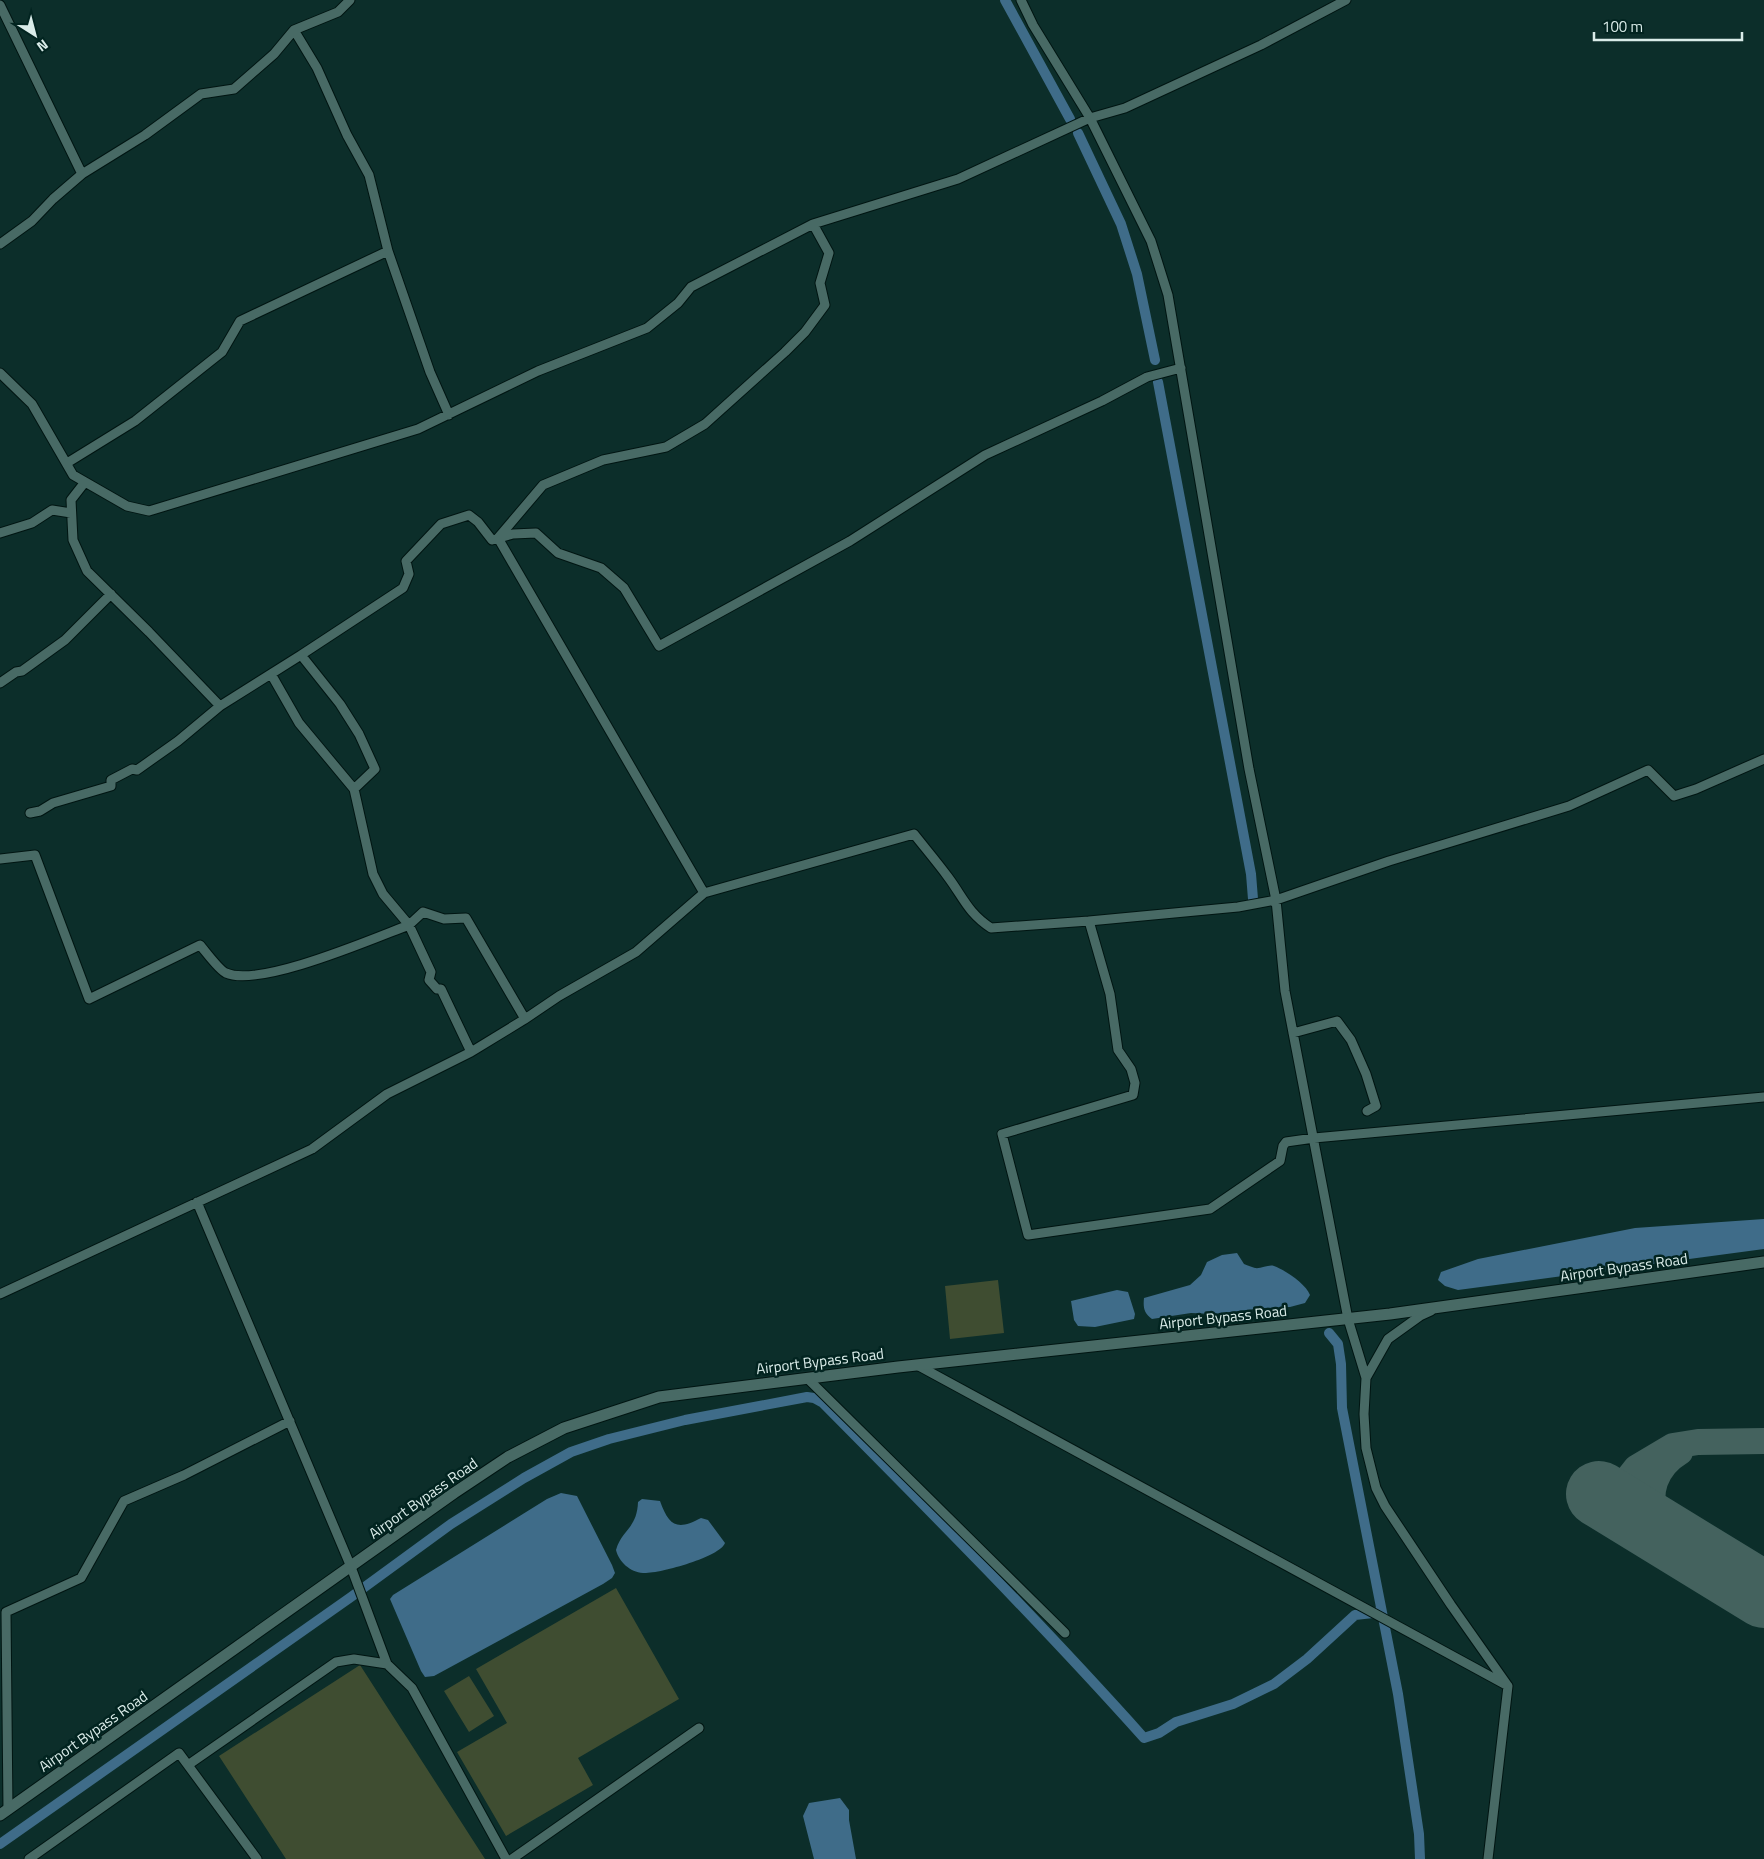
<svg xmlns="http://www.w3.org/2000/svg" width="1764" height="1859" viewBox="0 0 1764 1859" font-family="'Titillium Web',sans-serif">
<style>
.green{fill:#3f4d31}
.water{fill:#3f6c89}
.lines{fill:none;stroke-linecap:round;stroke-linejoin:round}
.canal{stroke:#3f6c89;stroke-width:10}
.taxiway{stroke:#44625e;stroke-width:26}
.runway{stroke:#44625e;stroke-width:66}
.minor-casing{stroke:#001512;stroke-width:11}
.tertiary-casing{stroke:#001512;stroke-width:13}
.minor{stroke:#486a65;stroke-width:9}
.tertiary{stroke:#486a65;stroke-width:11}
.labels{text-anchor:middle;dominant-baseline:central;stroke-width:5;stroke-linejoin:round;paint-order:stroke}
.street-label{font-size:15px;fill:#daece9;stroke:#022420}
</style>
<rect width="100%" height="100%" fill="#0c2e2a"/>
<path class="green" d="M998,1280L1004,1333L950,1339L945,1286Z
M616,1588L679,1699L578,1758L593,1785L506,1836L457,1752L507,1723L476,1669Z
M360,1665L485,1859H286L219,1756Z
M469,1676L494,1716L469,1732L444,1691Z"/>
<path class="water" d="M1764,1219V1249L1458,1290L1445,1286L1438,1280L1441,1272L1478,1259L1635,1228Z
M1237,1253L1244,1264C1247,1265 1251,1267 1255,1268C1261,1269 1269,1264 1274,1266C1285,1270 1306,1284 1310,1295L1305,1303L1290,1307L1263,1308L1214,1314L1191,1313L1152,1319C1144,1313 1143,1308 1144,1298L1190,1285L1201,1275L1207,1262L1222,1255Z
M1117,1290L1128,1292L1135,1314L1134,1319L1095,1327L1078,1326L1074,1320L1071,1301Z
M561,1493L577,1496L612,1565L615,1573L612,1578L603,1584L434,1676L425,1677L421,1671L390,1599L393,1595L547,1499Z
M642,1499L660,1501C669,1526 677,1531 701,1518L708,1520L725,1543C720,1557 659,1574 643,1573C630,1572 619,1562 616,1550C622,1529 637,1529 638,1502Z
M840,1798L849,1810V1820L856,1859H814L803,1816L809,1803Z"/>
<g class="lines">
<path class="canal" d="M1005,0L1070,119
M1078,133L1121,224L1137,274L1155,360
M1158,382L1251,874L1253,899
M1329,1333L1338,1344L1341,1364L1342,1408L1398,1694L1419,1834L1420,1859
M0,1844L351,1597L451,1524L524,1478L571,1452L609,1439L685,1420L807,1397L814,1398L823,1403C932,1513 1041,1623 1144,1738L1159,1733L1176,1722L1233,1704L1274,1684L1307,1659L1355,1615L1382,1612"/>
<path class="taxiway" d="M1610,1501L1636,1468L1673,1446L1698,1442L1764,1441
M1669,1537C1665,1532 1659,1527 1657,1521C1646,1494 1655,1467 1680,1452"/>
<path class="runway" d="M1599,1494L1764,1595"/>
<defs>
<path id="minor" d="M1021,0L1033,25L1090,118L1151,241L1168,295L1249,769L1276,900L1285,991L1348,1319L1366,1378
M0,5L82,174
M294,30L317,68L347,135L369,175L388,251
M0,244L32,221L53,199L82,174L145,135L201,94L234,89L274,54L294,30L338,12L350,0
M0,373L32,404L73,475L127,506L149,511L418,429L538,371L647,328L678,303L691,287L813,224L958,179L1090,118L1125,108L1261,45L1346,0
M67,463L135,421L222,352L240,321L388,251L430,372L449,415
M85,482L71,500L73,540L87,571L149,632L220,706L301,655
M0,533L32,523L52,510L71,513
M271,674L299,723L354,789
M0,683L16,672L22,671L65,640L111,594
M1764,759L1696,789L1674,796L1648,770L1569,806L1389,861L1276,900L1238,907L1089,921L1110,994L1118,1050L1131,1069L1135,1083L1133,1095L1002,1134L1028,1235L1210,1209L1280,1161L1283,1146L1286,1142L1314,1138L1764,1097
M30,813L40,811L53,803L111,786V780L132,769L137,770L178,741L220,706
M0,859L35,855L89,999L200,945C206,952 219,970 226,973C259,988 372,939 409,925L431,972L429,980L437,989H441L471,1052
M704,893L498,538L543,485L603,460L666,447L705,424L785,352L805,332L825,305L820,283L829,253L813,224
M525,1019L466,918L444,919L423,912L409,925L383,894L373,874L354,789L375,769L359,734L340,704L301,655L403,588L409,574L406,561L441,524L469,515L478,522L492,540L513,534L536,533L558,553L601,568L624,588L659,646L850,541L985,455L1102,401L1147,377L1181,368
M1293,1033L1337,1021L1351,1040L1366,1074L1376,1106L1367,1111
M197,1202L351,1567L387,1664
M0,1294L312,1149L387,1094L471,1052L525,1019L559,996L636,952L704,893L914,834C925,848 937,862 948,877C963,897 968,913 991,928L1089,921
M1431,1311L1420,1316L1388,1339L1366,1378L1364,1414L1366,1448L1376,1488L1385,1506L1451,1605L1508,1686L1488,1859
M917,1365L1508,1686
M807,1378L1065,1633
M188,1765L336,1662L354,1659L387,1664L412,1688L506,1859
M8,1810L6,1612L81,1578L124,1501L184,1475L290,1421
M29,1859L179,1753L257,1859
M512,1859L699,1728"/>
<path id="tertiary" d="M0,1815L454,1493L508,1457L564,1428L659,1397L898,1367L1390,1314L1764,1262"/>
</defs>
<use href="#minor" class="minor-casing"/>
<use href="#tertiary" class="tertiary-casing"/>
<use href="#minor" class="minor"/>
<use href="#tertiary" class="tertiary"/>
</g>
<g class="labels">
<g class="street-label">
<text transform="translate(1624 1267) rotate(-8)">Airport Bypass Road</text>
<text transform="translate(1223 1317) rotate(-6)">Airport Bypass Road</text>
<text transform="translate(820 1361) rotate(-7)">Airport Bypass Road</text>
<text transform="translate(423 1498) rotate(-35)">Airport Bypass Road</text>
<text transform="translate(93 1731) rotate(-35)">Airport Bypass Road</text>
</g>
</g>
<g transform="translate(35 35) rotate(144)" stroke="#022420" stroke-width="4" paint-order="stroke">
<path d="M0-4L9 19L0 12L-9 19Z" fill="#daece9"/>
<text y="-8" font-size="14" font-weight="bold" text-anchor="middle" fill="#daece9">N</text>
</g>
<path d="M1594 32v8h148v-8" fill="none" stroke="#daece9" stroke-width="2.5"/>
<text x="1602" y="32" font-size="15" fill="#daece9" stroke="#022420" stroke-width="4" paint-order="stroke">100 m</text>
</svg>
